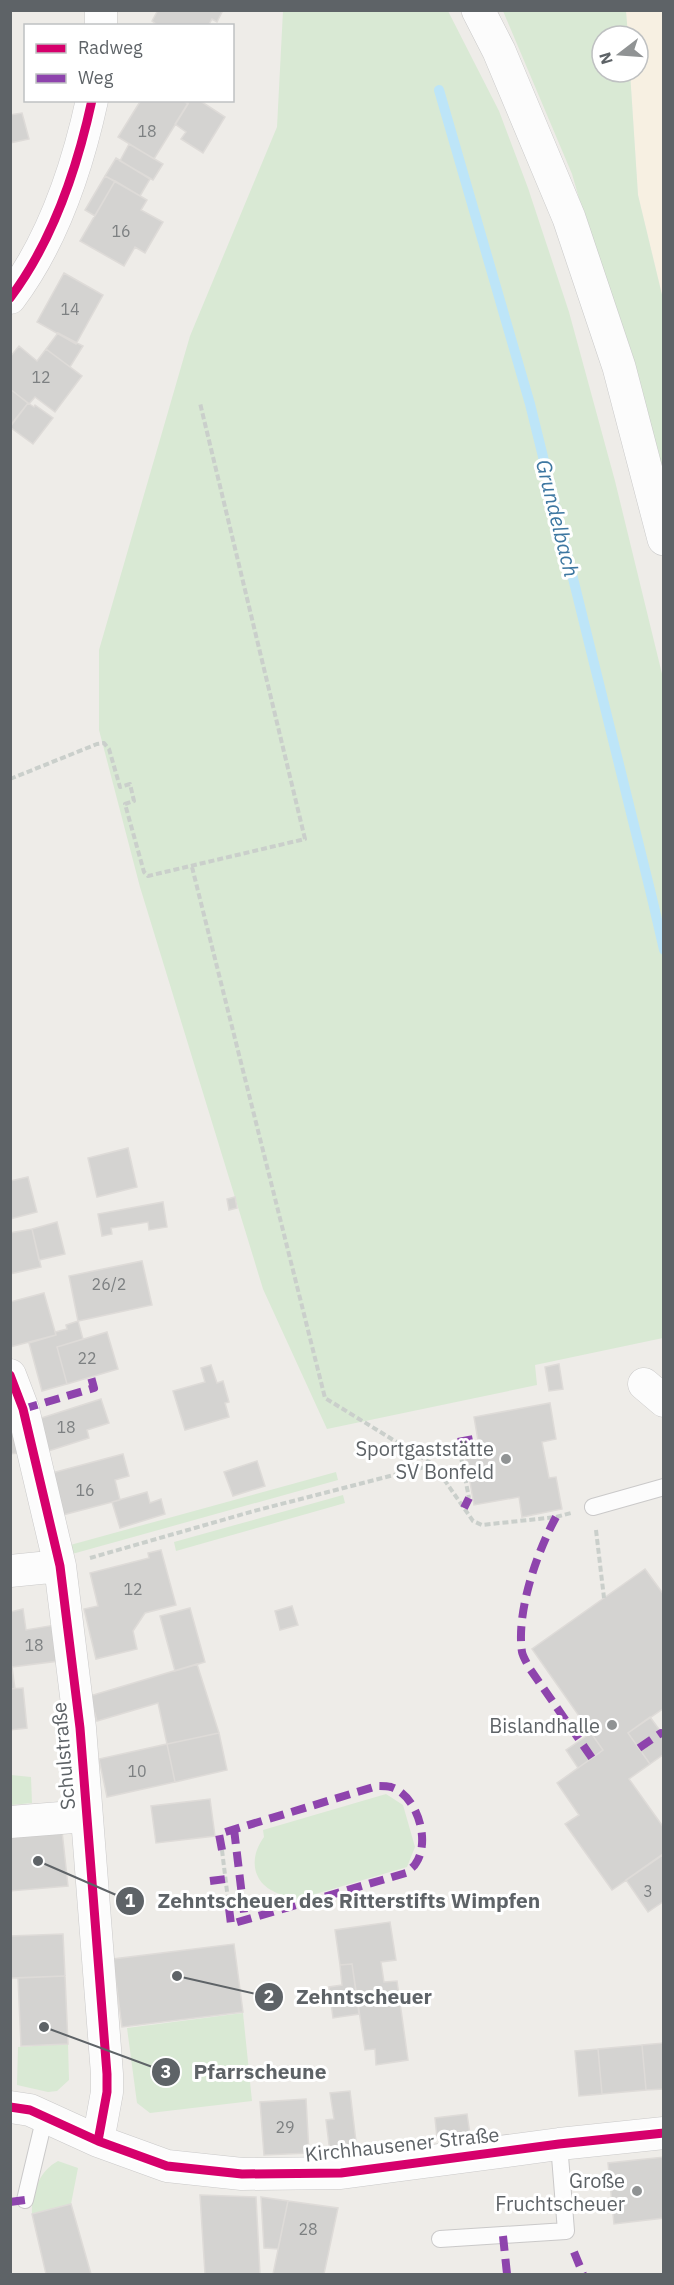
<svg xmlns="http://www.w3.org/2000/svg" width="674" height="2285" viewBox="0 0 674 2285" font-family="'IBM Plex Sans',sans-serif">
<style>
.commercial{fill:#f7f0e2}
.green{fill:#d9e9d4}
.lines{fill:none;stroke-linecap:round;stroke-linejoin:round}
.stream{stroke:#bde5f8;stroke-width:10}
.building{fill:#d4d3d1;stroke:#dedbd8;stroke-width:1.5}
.lane-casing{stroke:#cac9c9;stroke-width:18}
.street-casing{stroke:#cac9c9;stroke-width:33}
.secondary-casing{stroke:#c9c9c9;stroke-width:34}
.path{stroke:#cacfcb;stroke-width:4;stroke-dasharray:6 3;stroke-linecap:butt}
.lane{stroke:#fcfcfc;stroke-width:16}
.street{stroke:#fcfcfc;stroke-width:32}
.secondary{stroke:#fcfcfc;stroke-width:33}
.quiet{stroke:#8e44ad;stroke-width:8;stroke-dasharray:15 8;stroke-linecap:butt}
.cycleway-casing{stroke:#fff;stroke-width:13}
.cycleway{stroke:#d6006c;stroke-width:9}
.poi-dot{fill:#909394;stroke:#fff;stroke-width:2}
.labels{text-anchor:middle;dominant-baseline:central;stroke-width:6;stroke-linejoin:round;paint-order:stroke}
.number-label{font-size:16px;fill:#7d8082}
.poi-label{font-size:20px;fill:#5e6367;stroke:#fff;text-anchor:end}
.street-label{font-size:20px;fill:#5e6367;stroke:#fff}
.water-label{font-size:21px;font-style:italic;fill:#3d77a1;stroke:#fff}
.leader{fill:none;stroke:#5e6367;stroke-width:2}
.callout-dot{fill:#5e6367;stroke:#fff;stroke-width:2}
.mark-label{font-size:18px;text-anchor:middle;font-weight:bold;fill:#fff}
.callout-label{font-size:21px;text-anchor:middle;font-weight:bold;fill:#5e6367;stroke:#fff;stroke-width:6;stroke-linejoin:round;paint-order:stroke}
</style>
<rect width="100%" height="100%" fill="#eeece8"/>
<path class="commercial" d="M626,11H663V299L638,195L630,72H638V36H628Z"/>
<path class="green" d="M283,11H448L499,111L528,188L569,312L615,481L663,678V1338L535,1365L537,1385L327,1429L263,1289L140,887L99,730V650L190,336L277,127Z
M503,11H626L628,36H602V72H630L638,195L663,299V488L572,174Z
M336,1472L338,1480L65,1556L63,1547Z
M343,1495L345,1503L176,1551L174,1542Z
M11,1775L31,1777L32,1803L11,1805Z
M386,1794L403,1805L415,1847L407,1867L285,1903L283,1895C253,1887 247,1860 264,1837L263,1830Z
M243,2013L252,2101L150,2113L137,2103L127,2028Z
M68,2044L69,2080L57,2091L48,2092L17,2085L18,2047Z
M58,2161L78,2168L71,2204L32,2214C31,2194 39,2171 58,2161Z"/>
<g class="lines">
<path class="stream" d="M439,90L530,404L652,898L664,950"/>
</g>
<path class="building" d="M158,10H223L217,22L212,19L208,26H159L152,21Z
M141,100H182L188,104L154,159L118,137Z
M190,100H199L225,117L203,153L181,139L186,132L175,124Z
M22,113L29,139L10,143V115Z
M129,144L163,164L153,180L120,161Z
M116,158L150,179L140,196L105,176Z
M105,176L115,181L95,216L85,210Z
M115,181L147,200L141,210L163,222L145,253L135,247L124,266L80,241Z
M64,273L103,295L76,344L37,322Z
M58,333L83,346L70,367L46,349Z
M19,346L37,361L46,349L82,376L55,412L35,397L29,404L10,389V357Z
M10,389L28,403L10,426Z
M28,403L34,407L35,405L53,418L33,444L10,427Z
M128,1148L137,1187L97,1197L88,1158Z
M28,1177L37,1212L10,1219V1181Z
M235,1197L237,1208L229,1210L227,1199Z
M163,1202L167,1227L149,1230L148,1222L111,1228L112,1234L102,1236L98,1214Z
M57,1222L65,1254L39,1260L32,1229Z
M32,1229L41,1267L10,1274V1233Z
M142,1261L152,1305L78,1321L69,1276Z
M44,1293L56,1335L10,1347V1302Z
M78,1321L83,1339L57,1347L67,1384L42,1391L29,1343L56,1335L55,1332L67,1329L66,1325Z
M107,1332L118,1369L67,1384L57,1347Z
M559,1364L563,1389L549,1391L545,1367Z
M211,1365L217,1383L223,1381L229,1402L225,1403L229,1417L185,1430L173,1391L205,1382L201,1368Z
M101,1399L109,1423L87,1430L89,1438L42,1453L32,1421Z
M550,1403L556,1439L542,1442L549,1478L556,1477L562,1509L522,1517L519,1497L474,1505L464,1448L479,1446L474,1417Z
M10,1422L18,1453L10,1454Z
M123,1454L129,1476L115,1480L120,1500L59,1516L48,1474Z
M257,1461L265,1486L233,1496L224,1472Z
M147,1492L150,1503L161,1499L165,1514L120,1528L112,1502Z
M161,1550L176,1605L145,1613L133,1631L137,1649L96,1659L84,1609L98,1606L90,1573L149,1558L148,1553Z
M645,1569L664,1595V1708L628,1733L650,1764L629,1779L664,1828V1854L612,1890L565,1824L579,1815L557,1783L603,1750L532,1649Z
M292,1606L298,1625L280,1630L275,1611Z
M190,1608L205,1662L175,1671L160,1616Z
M23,1609L26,1630L55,1625L59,1661L12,1667L15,1689H10V1612Z
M197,1664L219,1733L167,1744L158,1703L97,1721L90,1696Z
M23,1688L27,1728L10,1730V1689Z
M650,1717L664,1736V1754L650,1764L628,1733Z
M219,1733L227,1770L175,1782L167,1744Z
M591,1733L603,1750L578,1768L566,1750Z
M167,1744L175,1782L107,1797L99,1759Z
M210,1799L215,1836L156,1843L151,1806Z
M62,1831L68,1886L10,1891V1836Z
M663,1854L664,1901L648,1912L626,1880Z
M390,1922L396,1960L381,1962L384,1982L397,1981L408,2060L376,2065L375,2049L365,2050L352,1964L340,1965L335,1930Z
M63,1934L65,1976L10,1978V1936Z
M234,1944L243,2012L122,2027L113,1959Z
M352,1964L359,2014L333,2018L329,1987L342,1985L340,1965Z
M65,1976L68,2044L21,2046L18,1978Z
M664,2043V2089L646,2090L642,2045Z
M642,2045L646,2090L602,2094L598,2049Z
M598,2049L602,2094L579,2096L575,2051Z
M350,2091L357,2150L330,2153L326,2120L334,2119L330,2093Z
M306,2099L309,2153L264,2155L260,2102Z
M467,2114L470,2134L437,2138L435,2118Z
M664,2157V2218L614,2224L608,2163Z
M200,2195L256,2197L260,2274H205Z
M261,2197L288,2201L278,2249L264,2248Z
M288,2201L338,2208L324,2274H273Z
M71,2204L91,2274H46L32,2214Z"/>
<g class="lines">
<defs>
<path id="lane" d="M593,1507L664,1487
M25,2200L45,2116
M440,2239L566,2231L559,2144"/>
<path id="street" d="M101,26V10
M10,298C53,241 77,169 92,100
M10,1375L23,1409L60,1566L80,1728L107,2074V2092L98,2141
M644,1384L664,1401
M10,1571L60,1566
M10,1822L86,1816
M10,2107L30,2110L98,2141L167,2166L242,2174L341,2173L559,2144L664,2133"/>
<path id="secondary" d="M478,10L499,51L569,218L619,367L664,539"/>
</defs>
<use href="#lane" class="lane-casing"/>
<use href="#street" class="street-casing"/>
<use href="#secondary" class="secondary-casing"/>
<path class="path" d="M10,779L97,744L104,743L109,749L120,787L130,784L134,801L125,804L144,872L148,876L305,839L200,403
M192,867L325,1398L434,1465L473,1521L482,1525L556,1517L571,1513
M458,1442L469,1498
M596,1530L604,1598
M90,1558L254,1511L433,1465
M222,1850L229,1908"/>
<use href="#lane" class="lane"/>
<use href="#street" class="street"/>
<use href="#secondary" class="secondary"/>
<path class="quiet" d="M23,1409L94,1388L91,1377
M458,1442L478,1438
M464,1508L469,1498
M556,1517C537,1552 516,1612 522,1652C523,1657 527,1663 530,1669L592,1758
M639,1748L661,1733L664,1734
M234,1829L245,1921
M222,1850L219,1834L377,1786C381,1786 387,1786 391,1787C417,1795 431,1841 416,1863C414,1867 409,1870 406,1873L231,1924L229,1908
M210,1881L226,1879
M10,2202L25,2200
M503,2236L507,2274
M574,2252L583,2274"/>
<defs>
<path id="cycleway" d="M10,298C53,241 77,169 92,100
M10,1375L23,1409L60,1566L80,1728L107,2074V2092L98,2141
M10,2107L30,2110L98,2141L167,2166L242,2174L341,2173L559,2144L664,2133"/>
</defs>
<use href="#cycleway" class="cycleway-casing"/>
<use href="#cycleway" class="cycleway"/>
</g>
<g class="poi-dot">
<circle cx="506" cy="1459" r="6"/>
<circle cx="612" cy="1725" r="6"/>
<circle cx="637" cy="2191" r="6"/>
</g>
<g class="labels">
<g class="number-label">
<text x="147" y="131">18</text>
<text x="121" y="231">16</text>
<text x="70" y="309">14</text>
<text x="41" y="377">12</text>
<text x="109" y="1284">26/2</text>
<text x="87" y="1358">22</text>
<text x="66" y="1427">18</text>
<text x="85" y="1490">16</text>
<text x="133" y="1589">12</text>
<text x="34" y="1645">18</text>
<text x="137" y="1771">10</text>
<text x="648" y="1891">3</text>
<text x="285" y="2127">29</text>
<text x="308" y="2229">28</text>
</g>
<g class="poi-label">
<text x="494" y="1448">Sportgaststätte<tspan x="494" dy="23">SV Bonfeld</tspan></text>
<text x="600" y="1725">Bislandhalle</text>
<text x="625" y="2180">Große<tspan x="625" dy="23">Fruchtscheuer</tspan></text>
</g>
<g class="street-label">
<text transform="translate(63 1756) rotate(-95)">Schulstraße</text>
<text transform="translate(402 2144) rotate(-6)">Kirchhausener Straße</text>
</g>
<g class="water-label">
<text transform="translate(558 518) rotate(76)">Grundelbach</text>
</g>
</g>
<path class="leader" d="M38 1861L130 1901M177 1976L269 1997M44 2027L166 2072"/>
<g class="callout-dot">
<circle cx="38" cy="1861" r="6"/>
<circle cx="177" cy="1976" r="6"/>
<circle cx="44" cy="2027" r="6"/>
<circle cx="130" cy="1901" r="15"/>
<circle cx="269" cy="1997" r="15"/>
<circle cx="166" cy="2072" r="15"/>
</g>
<g class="mark-label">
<text x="130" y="1907">1</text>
<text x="269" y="2003">2</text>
<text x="166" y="2078">3</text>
</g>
<g class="callout-label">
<text x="349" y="1908">Zehntscheuer des Ritterstifts Wimpfen</text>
<text x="364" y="2004">Zehntscheuer</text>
<text x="260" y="2079">Pfarrscheune</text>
</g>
<rect width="674" height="2285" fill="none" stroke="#5e6367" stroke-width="24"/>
<rect x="24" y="24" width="210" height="78" fill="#ffffff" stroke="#bfc1c2" stroke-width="1.5"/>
<rect x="36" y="44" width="30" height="9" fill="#d6006c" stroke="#bfc1c2" stroke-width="1.5"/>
<text x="78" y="54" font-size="18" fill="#5e6367">Radweg</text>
<rect x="36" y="74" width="30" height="9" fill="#8e44ad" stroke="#bfc1c2" stroke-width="1.5"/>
<text x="78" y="84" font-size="18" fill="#5e6367">Weg</text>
<g transform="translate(620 54) rotate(253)"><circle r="28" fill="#ffffff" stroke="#bfc1c2" stroke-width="1.5"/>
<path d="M0-4.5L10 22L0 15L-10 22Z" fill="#909394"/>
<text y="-9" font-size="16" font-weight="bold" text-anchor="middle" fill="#5e6367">N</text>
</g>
</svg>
